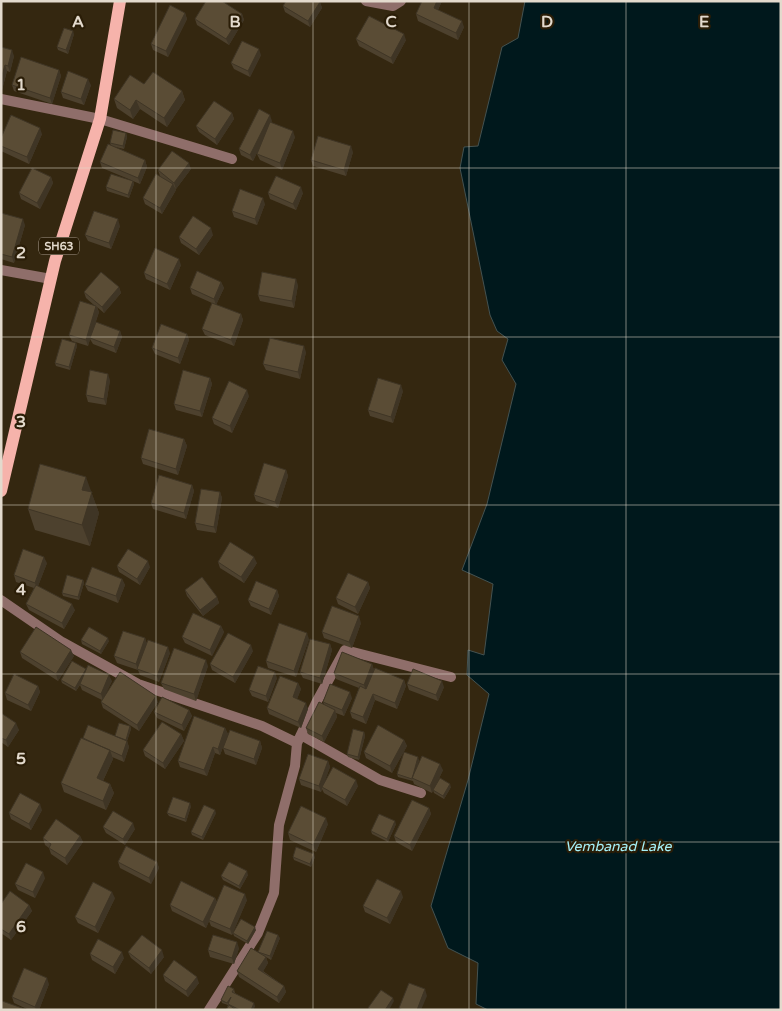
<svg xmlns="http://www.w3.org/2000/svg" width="782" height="1011" viewBox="0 0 782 1011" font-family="'Varela Round',sans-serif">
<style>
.water{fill:#00181c;stroke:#445251}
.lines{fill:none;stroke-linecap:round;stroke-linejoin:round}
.minor{stroke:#8f6e6a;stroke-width:10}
.primary{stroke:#f6b3ab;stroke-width:12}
.wall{fill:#4d412e}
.shaded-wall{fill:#3f3525}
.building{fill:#5a4c35;stroke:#3f3525}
.grid{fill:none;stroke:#e3dacd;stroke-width:1;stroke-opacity:0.55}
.labels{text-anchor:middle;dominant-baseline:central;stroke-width:4.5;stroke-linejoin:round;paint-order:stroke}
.shield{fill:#2a1d07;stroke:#aca192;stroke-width:1}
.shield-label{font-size:11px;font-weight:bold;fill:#e3dacd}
.water-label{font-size:14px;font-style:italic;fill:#a5f0f8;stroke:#2a1d07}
.grid-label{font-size:16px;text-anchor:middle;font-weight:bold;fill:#e3dacd;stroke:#2a1d07;stroke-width:4.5;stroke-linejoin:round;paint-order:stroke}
</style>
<rect width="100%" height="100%" fill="#342710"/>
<path class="water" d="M525,1H781V1010H488L476,1004L478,963L448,948L431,906L468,780L489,694L467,675L468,650L484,655L493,584L462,570L487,504L516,384L502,360L508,339L497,331L490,315L460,168L464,147L478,146L502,47L518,38Z"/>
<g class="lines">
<path class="minor" d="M366,1L393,6L401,1
M1,99L100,119L232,159
M1,270L51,279
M1,600L62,642L138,684L262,726L297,743
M301,735L380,780L421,793
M209,1010L258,933L274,893L279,825L295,766L297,743L317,701L345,650L451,677"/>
<path class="primary" d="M1,491L55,261L100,119L120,1"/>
</g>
<path class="wall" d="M442,1L438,10L464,27L458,40L418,21L416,14Z
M320,2L322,8L310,27L285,12L283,6Z
M185,13L187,19L168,57L153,50L151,44Z
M242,14L244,20L229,45L197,25L195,19Z
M74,34L68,54L58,50L57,47Z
M356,39L406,40L393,64L359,46Z
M1,47L14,56L10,72L7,71L2,90H1Z
M261,55L250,77L234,69L231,63Z
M59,70L61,76L52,104L14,91L12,85Z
M144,84L182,91L185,100L167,127L140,109L133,119L117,108L114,99Z
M91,85L84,105L63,98L61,92Z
M232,113L234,119L217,145L199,132L196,126Z
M272,121L271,123L295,137L282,170L260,160L257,154L262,142L253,161L241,155L239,149Z
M126,133L127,137L124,149L111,146L110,143Z
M42,134L29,164L1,151V138Z
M353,152L346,176L313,166L311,160Z
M145,160L147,167L140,184L133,181L134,184L129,198L107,191L106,187L131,180L102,168L100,162Z
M191,169L176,189L175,188L176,190L162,214L145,204L143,198L160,176L158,170Z
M51,177L53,183L40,209L21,199L19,193Z
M268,193H303L296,210L270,199Z
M265,204L257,225L234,217L232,211Z
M1,213L25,225L14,263L1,259Z
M120,226L111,249L88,241L85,235Z
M213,235L199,255L181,243L179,237Z
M181,265L170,290L146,279L144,273Z
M221,282L224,288L216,305L241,314L243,320L234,346L205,335L202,329L212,303L192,294L190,288Z
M298,285L294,308L260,301L258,295Z
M119,287L121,293L104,313L97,307L99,312L92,333L120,331L122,337L116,353L93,344L90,339L88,346L72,341L69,335L95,306L86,298L84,292Z
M187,334L189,340L180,364L155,354L152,348Z
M76,343L77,346L70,370L56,366L55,363Z
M306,352L300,379L266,370L263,364Z
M210,378L212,384L202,417L176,410L174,404Z
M110,380L106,405L88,402L86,395Z
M403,391L393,423L370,416L368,410Z
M249,396L232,433L214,424L212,418Z
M184,439L187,446L178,475L143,464L141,458Z
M286,470L288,476L278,508L256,501L254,495Z
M192,485L194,491L186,519L153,509L151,503Z
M91,492L99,513L90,546L35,530L28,509Z
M220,492L222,498L216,533L197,530L195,523Z
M218,562L257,563L244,583L220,568Z
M47,563L38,586L75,610L64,629L29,610L26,604L34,588L16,582L14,575Z
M117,566L150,567L140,585L119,572Z
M122,579L125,585L118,603L88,591L85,585Z
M83,580L84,583L79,600L63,596L62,593Z
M368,582L370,588L358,614L338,604L336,598Z
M185,590L217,597L219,603L203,616L187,596Z
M277,590L279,596L271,615L251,606L248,600Z
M361,623L352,648L324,638L322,632Z
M221,626L224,632L212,656L185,643L182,637Z
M145,638L147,644L170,653L159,682L140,675L138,670L117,663L114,656Z
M309,639L296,677L268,668L266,661Z
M81,640L109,641L101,654L82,644Z
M330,644L332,650L322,684L303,678L300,672Z
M253,651L235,683L212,670L210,664Z
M20,652L74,656L58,681L22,658Z
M372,664L374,670L404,680L406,686L397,709L375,700L366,724L352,718L350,712L359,688L336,679L334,673Z
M208,666L196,701L164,689L161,683Z
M277,678L268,702L252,696L249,690Z
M61,680L112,681L105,695L158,702L139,731L103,708L101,702L102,700L82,690L80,685L76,691L62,683Z
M298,683L301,689L297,699L308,709L301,728L269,714L267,708Z
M407,684L444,687L438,701L409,690Z
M38,686L40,692L31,711L7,700L5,693Z
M352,698L344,716L336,713L337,717L324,742L308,734L306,728L324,705L323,702Z
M189,710L192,716L184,731L157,718L154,712Z
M1,713L19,730L8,747L1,742Z
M130,726L131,729L127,741L129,747L124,762L112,757L113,759L103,781L110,784L114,793L106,810L64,792L61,783L83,738L115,736Z
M225,728L228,734L220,755L215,753L207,776L180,767L178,761Z
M364,732L365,736L359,760L348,757L347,754Z
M181,734L184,741L165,769L145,756L143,750Z
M404,740L407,746L392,773L366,758L364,752Z
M260,741L262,748L256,765L225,754L223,748Z
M419,760L418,764L443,770L435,787H451L444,799L434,793L433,790L432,793L414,784L413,781L398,777L397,774Z
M328,761L330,767L325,780L358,786L347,806L324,793L322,789L321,792L301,785L299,779Z
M191,806L186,822L169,816L167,813Z
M429,808L431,814L412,851L396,842L394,836Z
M42,810L31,830L11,819L9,813Z
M216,813L203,840L192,835L191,832Z
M328,824L316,852L290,840L288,833Z
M396,824L388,842L372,834L371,831Z
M103,827L135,829L125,845L106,833Z
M80,836L83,842L67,865L51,854L49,848L45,845L43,838Z
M293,857H315L311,867L294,860Z
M118,862H157L159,868L151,884L120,868Z
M248,875L240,889L223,880L221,876Z
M45,878L35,898L18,890L15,884Z
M403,897L390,924L365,912L363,906Z
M115,898L98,933L78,923L75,917Z
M215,898L217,902L247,900L233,932L256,930L248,944L234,936L233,933L232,935L211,926L209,921L206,928L172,911L170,905Z
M1,904L29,905L32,911L11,940L1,933Z
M280,938L271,960L266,957L268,963L263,971L284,986L286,992L279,1003L239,977L237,971L259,952Z
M239,948L234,964L210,957L208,950Z
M128,952L164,957L151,974L131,958Z
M90,954L124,958L115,974L92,960Z
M163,975L199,983L188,997L165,981Z
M49,984L39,1010H29L14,1003L12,997Z
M234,989L235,993L255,1006L253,1010H226L228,1005L222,1003L221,1000Z"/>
<path class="shaded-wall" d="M437,1H442L436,14L434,8Z
M320,2L322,8L310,27L308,21Z
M185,13L187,19L168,57L166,51Z
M242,14L244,20L229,45L226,39Z
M462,21L464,27L458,40L456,33Z
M73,31L74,34L68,54L66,50Z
M404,34L406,40L393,64L391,58Z
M259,49L261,55L250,77L248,71Z
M12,50L14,56L10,72L8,66Z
M5,65L7,71L2,90L1,87V79Z
M59,70L61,76L52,104L50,98Z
M88,79L91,85L84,105L81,99Z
M182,91L185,100L167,127L164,118Z
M136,100L140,109L133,119L130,110Z
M232,113L234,119L217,145L215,139Z
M270,115L272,121L253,161L250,155Z
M40,128L42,134L29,164L27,157Z
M293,131L295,137L282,170L280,163Z
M126,133L127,137L124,149L123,146Z
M351,146L353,152L346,176L344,170Z
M145,160L147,167L140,184L138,178Z
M189,163L191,169L176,189L174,183Z
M51,177L53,183L40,209L37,203Z
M133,181L134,184L129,198L128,195Z
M173,184L176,190L162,214L160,208Z
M301,187L303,193L296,210L293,204Z
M263,198L265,204L257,225L255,219Z
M23,219L25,225L14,263L12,257Z
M118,219L120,226L111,249L109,243Z
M211,228L213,235L199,255L196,249Z
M179,259L181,265L170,290L167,284Z
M296,279L298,285L294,308L292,301Z
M221,282L224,288L216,305L214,299Z
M119,287L121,293L104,313L102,307Z
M96,306L99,312L88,346L86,340Z
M241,314L243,320L234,346L231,340Z
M120,331L122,337L116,353L114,347Z
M187,334L189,340L180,364L178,358Z
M76,343L77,346L70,370L69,367Z
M304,346L306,352L300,379L298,372Z
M108,374L110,380L106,405L104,399Z
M210,378L212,384L202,417L200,411Z
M401,385L403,391L393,423L391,417Z
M247,390L249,396L232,433L230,426Z
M184,439L187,446L178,475L176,469Z
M286,470L288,476L278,508L275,502Z
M86,477L99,513L90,546L82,525V490Z
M192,485L194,491L186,519L184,513Z
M220,492L222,498L216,533L214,527Z
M44,557L47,563L37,589L35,583Z
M254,557L257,563L244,583L241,577Z
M148,561L150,567L140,585L137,579Z
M122,579L125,585L118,603L116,596Z
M83,580L84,583L79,600L78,597Z
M368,582L370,588L358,614L355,607Z
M277,590L279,596L271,615L269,609Z
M217,597L219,603L203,616L200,610Z
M72,604L75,610L64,629L62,623Z
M359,616L361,623L352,648L349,642Z
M221,626L224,632L212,656L210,650Z
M307,633L309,639L296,677L294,671Z
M108,638L109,641L101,654L100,651Z
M145,638L147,644L138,670L136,664Z
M330,644L332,650L322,684L320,678Z
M251,645L253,651L235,683L233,677Z
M168,647L170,653L159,682L157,676Z
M71,650L74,656L58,681L56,674Z
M206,660L208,666L196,701L194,694Z
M372,664L374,670L366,691L364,685Z
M86,669L87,672L76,691L75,688Z
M275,672L277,678L268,702L266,696Z
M109,675L112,681L103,700L101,694Z
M404,680L406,686L397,709L395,703Z
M442,681L444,687L438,701L436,695Z
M298,683L301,689L295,704L293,697Z
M38,686L40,692L31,711L28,705Z
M350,692L352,698L344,716L342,710Z
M373,694L375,700L366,724L363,717Z
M156,696L158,702L139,731L137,725Z
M306,703L308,709L301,728L298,722Z
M189,710L192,716L184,731L182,725Z
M335,710L337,717L324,742L322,736Z
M16,723L19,730L8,747L6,740Z
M130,726L131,729L127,741L129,747L124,762L122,756Z
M225,728L228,734L220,755L218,749Z
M364,732L365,736L359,760L358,757Z
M181,734L184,741L165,769L163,763Z
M404,740L407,746L392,773L390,766Z
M260,741L262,748L256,765L254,759Z
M213,747L215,753L207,776L204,770Z
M110,750L113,759L100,787L97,778Z
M418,757L419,760L414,779L412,778Z
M328,761L330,767L323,787H322V789L321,792L319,786Z
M440,764L443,770L432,793L430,786Z
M356,780L358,786L347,806L345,800Z
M110,784L114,793L106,810L103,801Z
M450,784L451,787L444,799L443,796Z
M190,803L191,806L186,822L185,819Z
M40,804L42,810L31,830L29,824Z
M429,808L431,814L412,851L410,845Z
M215,810L216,813L203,840L202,837Z
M326,818L328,824L316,852L313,845Z
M395,821L396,824L388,842L387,839Z
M133,823L135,829L125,845L123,839Z
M80,836L83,842L67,865L65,858Z
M314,854L315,857L311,867L310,864Z
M157,862L159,868L151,884L149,878Z
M247,871L248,875L240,889L239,886Z
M43,872L45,878L35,898L33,892Z
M401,891L403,897L390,924L387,918Z
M112,892L115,898L98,933L95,927Z
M245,894L247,900L232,935L230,929Z
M215,898L217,904L206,928L203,922Z
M29,905L32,911L11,940L9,934Z
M255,927L256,930L248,944L247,941Z
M278,935L280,938L271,960L270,956Z
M237,942L239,948L234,964L232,958Z
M162,950L164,957L151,974L149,968Z
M122,952L124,958L115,974L113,967Z
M266,957L268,963L261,975L258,969Z
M197,977L199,983L188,997L186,991Z
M47,978L49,984L39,1010H36L35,1007Z
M284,986L286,992L279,1003L277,997Z
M425,989L427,996L421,1010H417Z
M393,998L394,1001L389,1010H385Z
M254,1003L255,1006L253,1010H251Z"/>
<path class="building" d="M206,1H222L242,14L226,39L195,19Z
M286,1H319L320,2L308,21L283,6Z
M422,1H437L434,8L462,21L456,33L416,14Z
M170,5L185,13L166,51L151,44Z
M369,16L404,34L391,58L356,39Z
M64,28L73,31L66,50L57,47Z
M242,41L259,49L248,71L231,63Z
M1,47L12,50L8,66L5,65L1,79Z
M21,57L59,70L50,98L12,85Z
M68,71L88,79L81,99L61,92Z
M153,72L182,91L164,118L136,100L130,110L114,99L130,75L144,84Z
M214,101L232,113L215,139L196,126Z
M259,109L270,115L250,155L239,149Z
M11,115L40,128L27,157L1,146V138Z
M270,122L293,131L280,163L257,154Z
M113,130L126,133L123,146L110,143Z
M318,136L351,146L344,170L311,160Z
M108,144L145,160L138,178L100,162Z
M172,151L189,163L174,183L158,170Z
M32,168L51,177L37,203L19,193Z
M111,174L133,181L128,195L106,187Z
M156,174L173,184L160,208L143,198Z
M276,176L301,187L293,204L268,193Z
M240,189L263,198L255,219L232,211Z
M94,211L118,219L109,243L85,235Z
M1,213L23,219L12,257L1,254Z
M193,216L211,228L196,249L179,237Z
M155,248L179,259L167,284L144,273Z
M197,271L221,282L214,299L190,288Z
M101,272L119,287L102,307L84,292Z
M262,272L296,279L292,301L258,295Z
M80,301L96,306L86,340L69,335Z
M212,303L241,314L231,340L202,329Z
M96,322L120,331L114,347L90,338Z
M161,324L187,334L178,358L152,348Z
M270,338L304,346L298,372L263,364Z
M62,339L76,343L69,367L55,363Z
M90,370L108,374L104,399L86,395Z
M183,370L210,378L200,411L174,404Z
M378,378L401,385L391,417L368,410Z
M229,381L247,390L230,426L212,418Z
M149,429L184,439L176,469L141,458Z
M264,463L286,470L275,502L254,495Z
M40,464L86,477L82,490L92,492L82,525L28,509Z
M159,475L192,485L184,513L151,503Z
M201,489L220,492L214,527L195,523Z
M230,542L254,557L241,577L218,562Z
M23,549L44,557L35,583L14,575Z
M128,549L148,561L137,579L117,566Z
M92,567L122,579L116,596L85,585Z
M348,573L368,582L355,607L336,598Z
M67,575L83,580L78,597L62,593Z
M202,577L217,597L200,610L185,590Z
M256,581L277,590L269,609L248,600Z
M36,585L72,604L62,623L26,604Z
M332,606L359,616L349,642L322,632Z
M193,613L221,626L210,650L182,637Z
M279,623L307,633L294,671L266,661Z
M36,627L71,650L56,674L20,652Z
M89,627L108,638L100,651L81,640Z
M123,631L145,638L136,664L114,656Z
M228,633L251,645L233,677L210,664Z
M310,639L330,644L320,678L300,672Z
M148,640L168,647L157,676L137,669Z
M174,648L206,660L194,694L161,683Z
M342,652L372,664L364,685L334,673Z
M72,661L86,669L75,688L61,680Z
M88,665L109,675L101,694L80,684Z
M258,666L275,672L266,696L249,690Z
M375,668L404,680L395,703L373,694L363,717L350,712L360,686L366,689Z
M413,669L442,681L436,695L407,684Z
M120,672L156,696L137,725L101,702Z
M14,674L38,686L28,705L5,693Z
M280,676L298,683L293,697L306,703L298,722L267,708Z
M330,684L350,692L342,710L323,702Z
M162,697L189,710L182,725L154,712Z
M319,702L335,710L322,736L306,728Z
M1,713L16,723L6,740L1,738Z
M194,716L225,728L218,749L213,747L204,770L178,761Z
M162,722L181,734L163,763L143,750Z
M119,723L130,726L126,740L115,736Z
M88,725L127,741L122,756L83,738Z
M378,725L404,740L390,766L364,752Z
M353,729L364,732L358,757L347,754Z
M230,730L260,741L254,759L223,748Z
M81,738L110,750L97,778L110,784L103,801L61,783Z
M404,752L418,757L412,779L397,774Z
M308,754L328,761L319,786L299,779Z
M422,756L440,764L430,786L412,778Z
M333,767L356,780L345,800L322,787Z
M440,778L450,784L443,796L433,790Z
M20,793L40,804L29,824L9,813Z
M173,797L190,803L185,819L167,813Z
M412,800L429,808L410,845L394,836Z
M204,805L215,810L202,837L191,832Z
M301,806L326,818L313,845L288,833Z
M113,811L133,823L123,839L103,827Z
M379,814L395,821L387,839L371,831Z
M56,819L80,836L65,858L49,848L51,844L43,838Z
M126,846L157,862L149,878L118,862Z
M296,847L314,854L310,864L293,857Z
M229,862L247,871L239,886L221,876Z
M26,863L43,872L33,892L15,884Z
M377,879L401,891L387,918L363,906Z
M181,881L215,898L203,922L170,905Z
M93,882L112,892L95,927L75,917Z
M224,885L245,894L230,929L209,920Z
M10,891L29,905L9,934L1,929V904Z
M241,919L255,927L247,941L233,933Z
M267,931L278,935L270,956L258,952Z
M142,935L162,950L149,968L128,952Z
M213,935L237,942L232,958L208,950Z
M98,939L122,952L113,967L90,954Z
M251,948L266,957L258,969L284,986L277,997L237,971Z
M174,960L197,977L186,991L163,975Z
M24,968L47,978L35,1007L12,997Z
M409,983L425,989L417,1010H403L399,1008Z
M228,986L234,989L232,992L254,1003L251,1010H244L243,1009L242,1010H240L228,1004L231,997L227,1003L221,1000Z
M381,990L393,998L385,1010H371L368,1008Z
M2,1001L25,1009V1010H1Z
M229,1005L236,1010H226Z"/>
<path class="grid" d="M156,1V1010M313,1V1010M469,1V1010M626,1V1010M1,168H781M1,337H781M1,505H781M1,674H781M1,842H781"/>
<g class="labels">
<rect class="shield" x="39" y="237.5" width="40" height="17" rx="4"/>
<g class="shield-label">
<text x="59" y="246">SH63</text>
</g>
<g class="water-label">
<text x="618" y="846">Vembanad Lake</text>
</g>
</g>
<g class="grid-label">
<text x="78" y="27">A</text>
<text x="235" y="27">B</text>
<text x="391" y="27">C</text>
<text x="547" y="27">D</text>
<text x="704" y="27">E</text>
<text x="21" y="90">1</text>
<text x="21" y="258">2</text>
<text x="21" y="427">3</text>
<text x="21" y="595">4</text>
<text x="21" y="764">5</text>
<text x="21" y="932">6</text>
</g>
<rect width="782" height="1011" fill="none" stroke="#e3dacd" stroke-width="5"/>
</svg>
